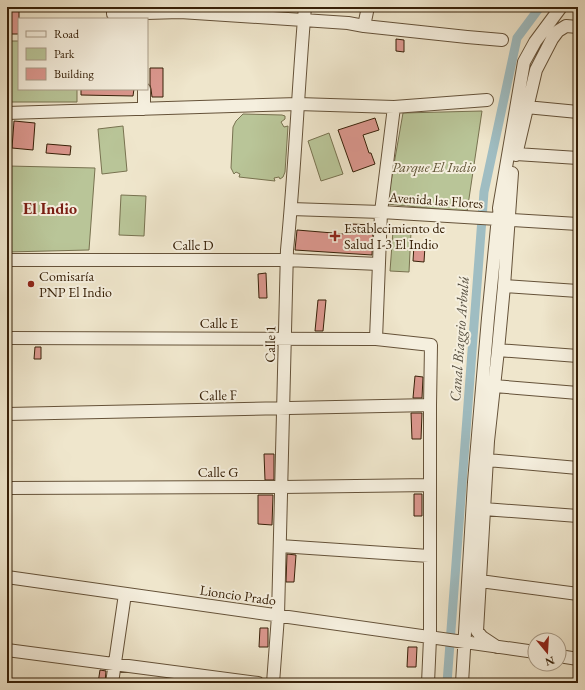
<svg xmlns="http://www.w3.org/2000/svg" width="585" height="690" viewBox="0 0 585 690" font-family="'EB Garamond',serif">
<style>
.green{fill:#b9c598;stroke:#787250}
.lines{fill:none;stroke-linecap:round;stroke-linejoin:round}
.canal{stroke:#9fbdc2;stroke-width:9}
.building{fill:#db978e;stroke:#372008}
.minor-casing{stroke:#655239;stroke-width:14}
.minor{stroke:#f5efde;stroke-width:12}
.poi-dot{fill:#8f2418;stroke:#f5efde;stroke-width:1.5}
.labels{text-anchor:middle;dominant-baseline:central;stroke-width:4;stroke-linejoin:round;paint-order:stroke}
.park-label{font-size:14px;font-style:italic;fill:#5e5233;stroke:#f5efde}
.street-label{font-size:14px;fill:#372008;stroke:#f5efde}
.poi-label{font-size:14px;fill:#372008;stroke:#f5efde;text-anchor:start}
.water-label{font-size:15px;font-style:italic;fill:#564f40;stroke:#f5efde}
.quarter-label{font-size:16px;font-weight:bold;fill:#7a1f14;stroke:#f5efde}
</style>
<rect width="100%" height="100%" fill="#efe6cc"/>
<filter id="stains"><feTurbulence type="fractalNoise" baseFrequency=".005" numOctaves="4"/><feColorMatrix values="0 0 0 0 .2 0 0 0 0 .09 0 0 0 0 .02 0 0 0 .5 -.17"/></filter>
<radialGradient id="worn" r=".72"><stop offset=".6" stop-color="#630" stop-opacity="0"/><stop offset="1" stop-color="#630" stop-opacity=".3"/></radialGradient>
<path class="green" d="M10,41H19V89H77V102H11Z
M482,111L467,212L387,204L403,113Z
M243,114L282,115L285,116V119L281,122L284,127L288,126L285,172L283,177L280,179L279,177L274,178L275,181L239,177L240,174L236,172L234,174L231,168L233,127L236,121Z
M123,126L127,171L102,174L98,129Z
M329,133L343,174L321,181L308,141Z
M8,166L95,168L89,250L7,252Z
M121,195L146,196L144,236L119,235Z
M393,231L411,232L409,272L390,271Z"/>
<g class="lines">
<path class="canal" d="M447,683L484,192L517,38L540,7"/>
</g>
<path class="building" d="M11,7H19V34H10Z
M396,39L404,40V52L396,51Z
M150,68H163V97H152L151,89L150,85Z
M81,89H134L133,96L81,95Z
M375,118L379,130L363,135L369,153H371L375,164L353,172L338,130Z
M14,121L35,123L33,150L12,148Z
M47,144L71,146L70,155L46,153Z
M352,224L370,225L369,229L373,230L372,255L295,250L297,230L345,234V228L352,229Z
M414,245L425,246L424,262L413,261Z
M266,273L267,298H259L258,274Z
M318,300H326L323,331H315Z
M35,347H41V359H34Z
M415,376L423,377L422,398H413Z
M411,413H422L421,439H412Z
M264,454H274V480H265Z
M414,494H422V516H414Z
M258,495H273L272,525L258,524Z
M287,554L296,555L294,582H286Z
M260,628H268V647H259Z
M408,647H417L416,667H407Z
M100,670L106,671L105,683H98Z"/>
<g class="lines">
<defs>
<path id="minor" d="M113,7V14L180,12L348,23L364,26L467,37L502,40
M364,26L368,7
M526,107L578,112
M144,109V89
M7,113L298,104L394,107L487,100
M516,154L578,158
M516,155L536,70L552,39L558,31L566,26L578,27
M291,209L381,212L578,224
M7,260H287L379,264
M504,286L578,291
M7,338L376,339L431,345L430,405V638L428,683
M376,339L381,212L394,107
M498,350L578,356
M494,386L578,393
M7,414L430,405
M487,460L578,468
M7,488L282,487L430,485
M484,509L578,516
M280,546L429,556
M7,577L535,652
M480,581L578,594
M497,647L482,637L477,631L488,441L498,350L504,286L512,173
M7,650L258,683
M559,656L578,659
M112,683L125,594
M273,683L278,616L287,250C295,169 298,88 305,7
M462,683L474,482L488,318L497,227L500,219L499,208L524,62L535,42L561,7"/>
</defs>
<use href="#minor" class="minor-casing"/>
<use href="#minor" class="minor"/>
</g>
<g class="poi-dot">
<path d="M333 230h4v4h4v4h-4v4h-4v-4h-4v-4h4z"/>
<circle cx="31" cy="284" r="4"/>
</g>
<g class="labels">
<g class="park-label">
<text x="434" y="167">Parque El Indio</text>
</g>
<g class="street-label">
<text transform="translate(436 200) rotate(4)">Avenida las Flores</text>
<text x="193" y="245">Calle D</text>
<text x="219" y="323">Calle E</text>
<text transform="translate(270 344) rotate(-89)">Calle 1</text>
<text transform="translate(218 395) rotate(-1)">Calle F</text>
<text x="218" y="472">Calle G</text>
<text transform="translate(238 595) rotate(8)">Lioncio Prado</text>
</g>
<g class="poi-label">
<text x="344" y="228">Establecimiento de<tspan x="344" dy="16">Salud I-3 El Indio</tspan></text>
<text x="39" y="276">Comisaría<tspan x="39" dy="16">PNP El Indio</tspan></text>
</g>
<g class="water-label">
<text transform="translate(459 339) rotate(-86)">Canal Biaggio Arbulú</text>
</g>
<g class="quarter-label">
<text x="50" y="208">El Indio</text>
</g>
</g>
<rect width="585" height="690" fill="none" stroke="#efe6cc" stroke-width="24"/>
<rect x="8" y="8" width="569" height="674" fill="none" stroke="#372008" stroke-width="2"/>
<rect x="12" y="12" width="561" height="666" fill="none" stroke="#372008"/>
<rect x="18" y="18" width="130" height="72" fill="#f5efde" stroke="#a99c88"/>
<rect x="26" y="31" width="20" height="6" fill="#f5efde" stroke="#a99c88"/>
<text x="54" y="38" font-size="12" fill="#372008">Road</text>
<rect x="26" y="48" width="20" height="12" fill="#b9c598" stroke="#a99c88"/>
<text x="54" y="58" font-size="12" fill="#372008">Park</text>
<rect x="26" y="68" width="20" height="12" fill="#db978e" stroke="#a99c88"/>
<text x="54" y="78" font-size="12" fill="#372008">Building</text>
<g transform="translate(547 652) rotate(162)"><circle r="19" fill="#f5efde" stroke="#a99c88"/>
<path d="M0-3L7 15L0 10L-7 15Z" fill="#8f2418"/>
<text y="-6" font-size="11" font-weight="bold" text-anchor="middle" fill="#372008">N</text>
</g>
<rect width="100%" height="100%" filter="url(#stains)"/>
<rect width="100%" height="100%" fill="url(#worn)"/>
</svg>
